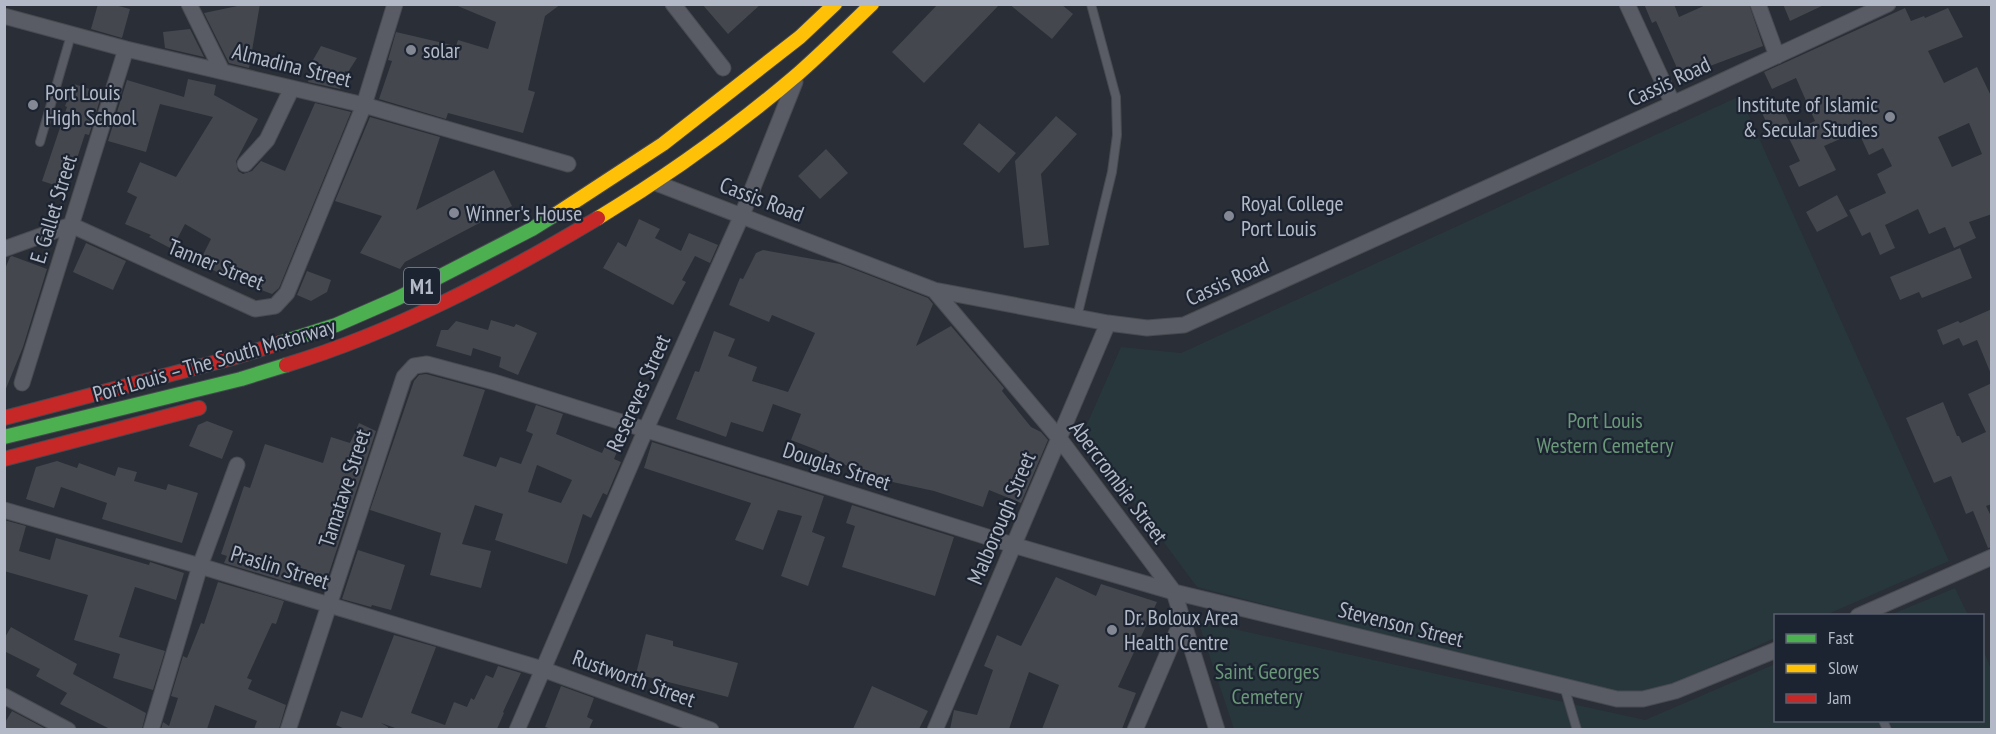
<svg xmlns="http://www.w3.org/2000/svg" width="1996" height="734" viewBox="0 0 1996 734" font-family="'PT Sans Narrow',sans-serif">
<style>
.green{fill:#27373c}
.building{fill:#44474e;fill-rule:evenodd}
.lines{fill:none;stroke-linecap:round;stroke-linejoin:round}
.lane-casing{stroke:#484a51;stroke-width:10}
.street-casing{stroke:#484a51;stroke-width:17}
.fast-casing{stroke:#464951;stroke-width:16}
.slow-casing{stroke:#464951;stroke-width:16}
.jam-casing{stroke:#464951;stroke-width:16}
.lane{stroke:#595c64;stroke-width:8}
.street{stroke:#595c64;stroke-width:15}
.fast{stroke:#4caf50;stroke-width:14}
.slow{stroke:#ffc107;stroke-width:14}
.jam{stroke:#c62828;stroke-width:14}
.poi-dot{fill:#838894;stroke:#1c2331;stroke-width:2}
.labels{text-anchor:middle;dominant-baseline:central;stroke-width:4.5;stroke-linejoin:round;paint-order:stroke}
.shield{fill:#1c2331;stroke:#868c9a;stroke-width:1.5}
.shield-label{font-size:21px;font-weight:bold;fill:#b3b9c7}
.poi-label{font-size:22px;fill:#b3b9c7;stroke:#1c2331;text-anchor:start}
.street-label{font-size:22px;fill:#b3b9c7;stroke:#1c2331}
.park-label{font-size:22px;fill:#6a9878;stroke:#1c2331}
</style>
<rect width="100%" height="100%" fill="#2a2e36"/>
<path class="green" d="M1740,96L1949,561L1826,615L1776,616L1775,638L1637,700L1197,587L1083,433L1121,347L1181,353Z
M1955,588L1968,615H1890Z
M1198,621L1645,720L1775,664L1776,720H1982L1983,649L1991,669V729H1234Z"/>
<path class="building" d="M98,4H111L130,9L122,38L91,29Z
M247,4H260L249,68L229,63L204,13Z
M453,4H561L545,16L528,90L535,92L523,133L448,113L446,119L379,99L392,61L388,60L396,32L456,46L458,40L488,49L496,22Z
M702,4H761L728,34Z
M938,4H1000L924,83L892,52Z
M1009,4H1061L1073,14L1052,39Z
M1644,4H1674L1679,17L1708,4H1749L1763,46L1681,77L1656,21L1652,23Z
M1783,4H1826L1790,21Z
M1905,8L1911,21L1924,16L1925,18L1948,8L1963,37L1928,51L1944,83L1977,67L1992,98V214L1969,222L1976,238L1954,248L1945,227L1929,234L1918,209L1885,225L1895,248L1880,255L1870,232L1862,236L1849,210L1886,193L1877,174L1892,166L1883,148L1869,155L1858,131L1824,146L1836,170L1799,187L1789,166L1800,161L1787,134L1815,121L1796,78L1772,89L1764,72ZM1969,123L1982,154L1952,167L1938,137Z
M190,29L204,57L165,48L163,32Z
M321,46L357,58L348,72L345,71L340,89L308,82L313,60Z
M188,79L216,85L214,95L258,119L236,161L238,171L243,174L252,171L261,161L285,171L315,103L351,112L279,288L272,294L227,277L199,263L211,239L185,224L172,249L149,237L151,235L125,224L137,197L127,192L140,162L176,177L213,117L160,104L146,152L108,141L127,80L184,97Z
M74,84L102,93L89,135L85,134L67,189L42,181L67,107L65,106Z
M1779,101L1790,124L1771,132L1760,109Z
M1056,116L1077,134L1041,174L1049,245L1024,248L1015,161Z
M370,117L440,137L416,210L494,170L512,206L405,262L400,269L360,253L382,216L335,201Z
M979,123L1016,153L999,173L963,144Z
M826,149L848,173L820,199L798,176Z
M1837,195L1848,216L1817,232L1806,212Z
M639,219L660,229L655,238L681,251L689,233L718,245L710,263L695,256L682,280L686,282L673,305L603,268L618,242L626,247Z
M86,243L126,261L113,290L73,272Z
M1960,248L1972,278L1922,298L1919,292L1900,300L1890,277Z
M763,250L840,264L928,298L933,304L916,346L951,326L1004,388L1002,391L1031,427L1041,432L1048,440L1021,503L989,490L983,507L934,491L888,481L885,486L817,450L791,440L801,414L773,404L763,432L731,422L726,437L676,419L695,371L699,372L714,331L735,339L728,356L757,367L752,381L788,392L815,333L772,315L769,322L729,305L740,278L743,279L756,253Z
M12,256L47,269L23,347L5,391L4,271L10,257Z
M307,271L331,280L327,292L311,301L297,295Z
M1992,309V374H1991L1977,340L1963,346L1959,338L1943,345L1937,330L1958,321L1960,323Z
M491,320L514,327L516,324L537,333L518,375L499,367L501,357L473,348L471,356L436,346L441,330H448L456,321L488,330Z
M426,374L485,390L463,456L496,467L500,457L521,464L533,434L526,431L536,405L563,414L556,434L602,453L607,442L619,447L614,459L621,462L607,495L603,493L591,518L583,514L567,564L495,540L503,514L475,505L462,544L491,551L481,588L430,575L441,533L370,510L414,381L419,375ZM537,465L572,480L561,503L528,492Z
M1992,383V504L1986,506L1992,518V547L1988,548L1973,511L1966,514L1951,476L1934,483L1906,418L1943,402L1957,436H1959L1962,443L1986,432L1968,394Z
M207,421L233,431L222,459L189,446L198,425Z
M359,423L376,431L324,588L292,578L290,583L224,563L227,556L221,554L244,486L250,488L265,444L323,463L331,437L350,443Z
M652,442L824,496L812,532L825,537L808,586L781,576L802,516L778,510L763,550L735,540L751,503L644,468Z
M57,461L77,468L79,463L115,476L118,467L137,472L134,481L166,490L168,484L198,493L182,543L102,519L107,503L61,487L54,508L26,499L36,467Z
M852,505L954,537L935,596L842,567L855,526L846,523Z
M4,520L26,526L19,551L50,560L56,538L149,565L150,562L184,573L176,600L135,587L119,637L165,651L153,690L113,678L120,654L74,640L88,595L4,571Z
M358,550L405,565L391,610L372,605L371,607L342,599Z
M1056,577L1096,596L1101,584L1157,602L1118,687L1136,693L1122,729H1042L1059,685L1029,672L1009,729H950L954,710L977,715L993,670L984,666L997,635L1021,646Z
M218,582L284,601L276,624L272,623L247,678L252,680L248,689L286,705L279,729H254L257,721L215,705L207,729H161L163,722L169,726L178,698L171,696L183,656L187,658L201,623L204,624Z
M11,627L77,664L73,674L146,713L142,729H110L60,704L67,693L36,676L40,669L4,651V639Z
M646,634L673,641V646L738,663L728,697L636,674Z
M394,635L436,647L411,713L445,725L454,702L467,707L471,698L474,700L486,675L493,678L498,666L521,673L503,712L504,713L497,729H398L381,723L388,727V729H345L336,725L341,711L362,718Z
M561,686L594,698L587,717L593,720L589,729H552L545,727Z
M872,686L928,711L919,729H853Z
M12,711L46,729H4V724Z"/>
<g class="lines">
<defs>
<path id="lane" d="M40,142L71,35
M1077,317L1112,172L1117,135L1116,97L1091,4
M1564,686L1577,730
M1883,720L1887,730"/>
<path id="street" d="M189,4L222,71
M673,4L723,68
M1627,4L1673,104
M1758,4L1777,56
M4,16L126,49L364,105L568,164
M245,164L267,140L292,88
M656,183L934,290L1108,323L1147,328L1184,325L1703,90L1888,4
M4,249L71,225L255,309L275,306L287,293L364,105L395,4
M934,290L1059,438L1174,592L1217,730
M22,383L126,49
M4,510L200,566L542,669L711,730
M1858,616L1992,557
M4,696L68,730
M151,730L200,566L237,465
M288,730L404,377L414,366L427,364L494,382L1013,545L1174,592L1617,699H1643L1675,691L1776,650
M517,730L646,429L742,215L795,82
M935,730L1108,323
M1135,730L1182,620"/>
<path id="fast" d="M280,343L336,325L398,298L532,229L556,214
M4,437L241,379L286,365"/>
<path id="slow" d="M556,214L663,144L800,37L835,4
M598,218C669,175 736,127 799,73C824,51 848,27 872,4"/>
<path id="jam" d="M286,365C397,331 499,277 598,218
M4,418L236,357L280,343
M4,459L199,408"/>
</defs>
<use href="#lane" class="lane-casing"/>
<use href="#street" class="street-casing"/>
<use href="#fast" class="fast-casing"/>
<use href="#slow" class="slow-casing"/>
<use href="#jam" class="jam-casing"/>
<use href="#lane" class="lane"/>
<use href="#street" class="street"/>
<use href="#fast" class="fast"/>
<use href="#slow" class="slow"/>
<use href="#jam" class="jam"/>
</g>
<g class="poi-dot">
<circle cx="411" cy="50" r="6"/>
<circle cx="33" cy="105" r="6"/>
<circle cx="1890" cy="117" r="6"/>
<circle cx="454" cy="213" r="6"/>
<circle cx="1229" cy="216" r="6"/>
<circle cx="1112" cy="630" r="6"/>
</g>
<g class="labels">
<rect class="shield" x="404" y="268" width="36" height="36" rx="4.5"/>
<g class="shield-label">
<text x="422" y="286">M1</text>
</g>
<g class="poi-label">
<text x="423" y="50">solar</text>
<text x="45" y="92">Port Louis<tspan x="45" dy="25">High School</tspan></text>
<text x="1878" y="104" text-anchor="end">Institute of Islamic<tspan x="1878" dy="25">&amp; Secular Studies</tspan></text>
<text x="1241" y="203">Royal College<tspan x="1241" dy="25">Port Louis</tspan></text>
<text x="466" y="213">Winner's House</text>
<text x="1124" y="617">Dr. Boloux Area<tspan x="1124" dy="25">Health Centre</tspan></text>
</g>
<g class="street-label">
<text transform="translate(292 65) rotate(14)">Almadina Street</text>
<text transform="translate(1669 81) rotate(-25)">Cassis Road</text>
<text transform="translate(762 199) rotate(21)">Cassis Road</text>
<text transform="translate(53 209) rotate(-73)">E. Gallet Street</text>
<text transform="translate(216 264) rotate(22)">Tanner Street</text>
<text transform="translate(1227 281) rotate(-24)">Cassis Road</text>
<text transform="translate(214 360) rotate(-16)">Port Louis – The South Motorway</text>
<text transform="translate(638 393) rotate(-66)">Resereves Street</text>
<text transform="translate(837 466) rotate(18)">Douglas Street</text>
<text transform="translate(1119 482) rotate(53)">Abercrombie Street</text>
<text transform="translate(344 488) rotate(-72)">Tamatave Street</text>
<text transform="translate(1001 518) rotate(-67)">Malborough Street</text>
<text transform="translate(280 567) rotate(17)">Praslin Street</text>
<text transform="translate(1401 624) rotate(14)">Stevenson Street</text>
<text transform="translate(634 678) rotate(20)">Rustworth Street</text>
</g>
<g class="park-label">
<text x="1605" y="420">Port Louis<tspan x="1605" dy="25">Western Cemetery</tspan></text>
<text x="1267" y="671">Saint Georges<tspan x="1267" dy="25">Cemetery</tspan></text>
</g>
</g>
<rect width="1996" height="734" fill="none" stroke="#b3b9c7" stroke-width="12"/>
<rect x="1774" y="614" width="210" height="108" fill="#1c2331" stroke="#585f6d" stroke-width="1.5"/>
<rect x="1786" y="634" width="30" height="9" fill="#4caf50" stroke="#585f6d" stroke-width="1.5"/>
<text x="1828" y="644" font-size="18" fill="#b3b9c7">Fast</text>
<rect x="1786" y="664" width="30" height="9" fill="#ffc107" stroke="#585f6d" stroke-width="1.5"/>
<text x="1828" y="674" font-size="18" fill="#b3b9c7">Slow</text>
<rect x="1786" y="694" width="30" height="9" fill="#c62828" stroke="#585f6d" stroke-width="1.5"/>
<text x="1828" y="704" font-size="18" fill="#b3b9c7">Jam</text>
</svg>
